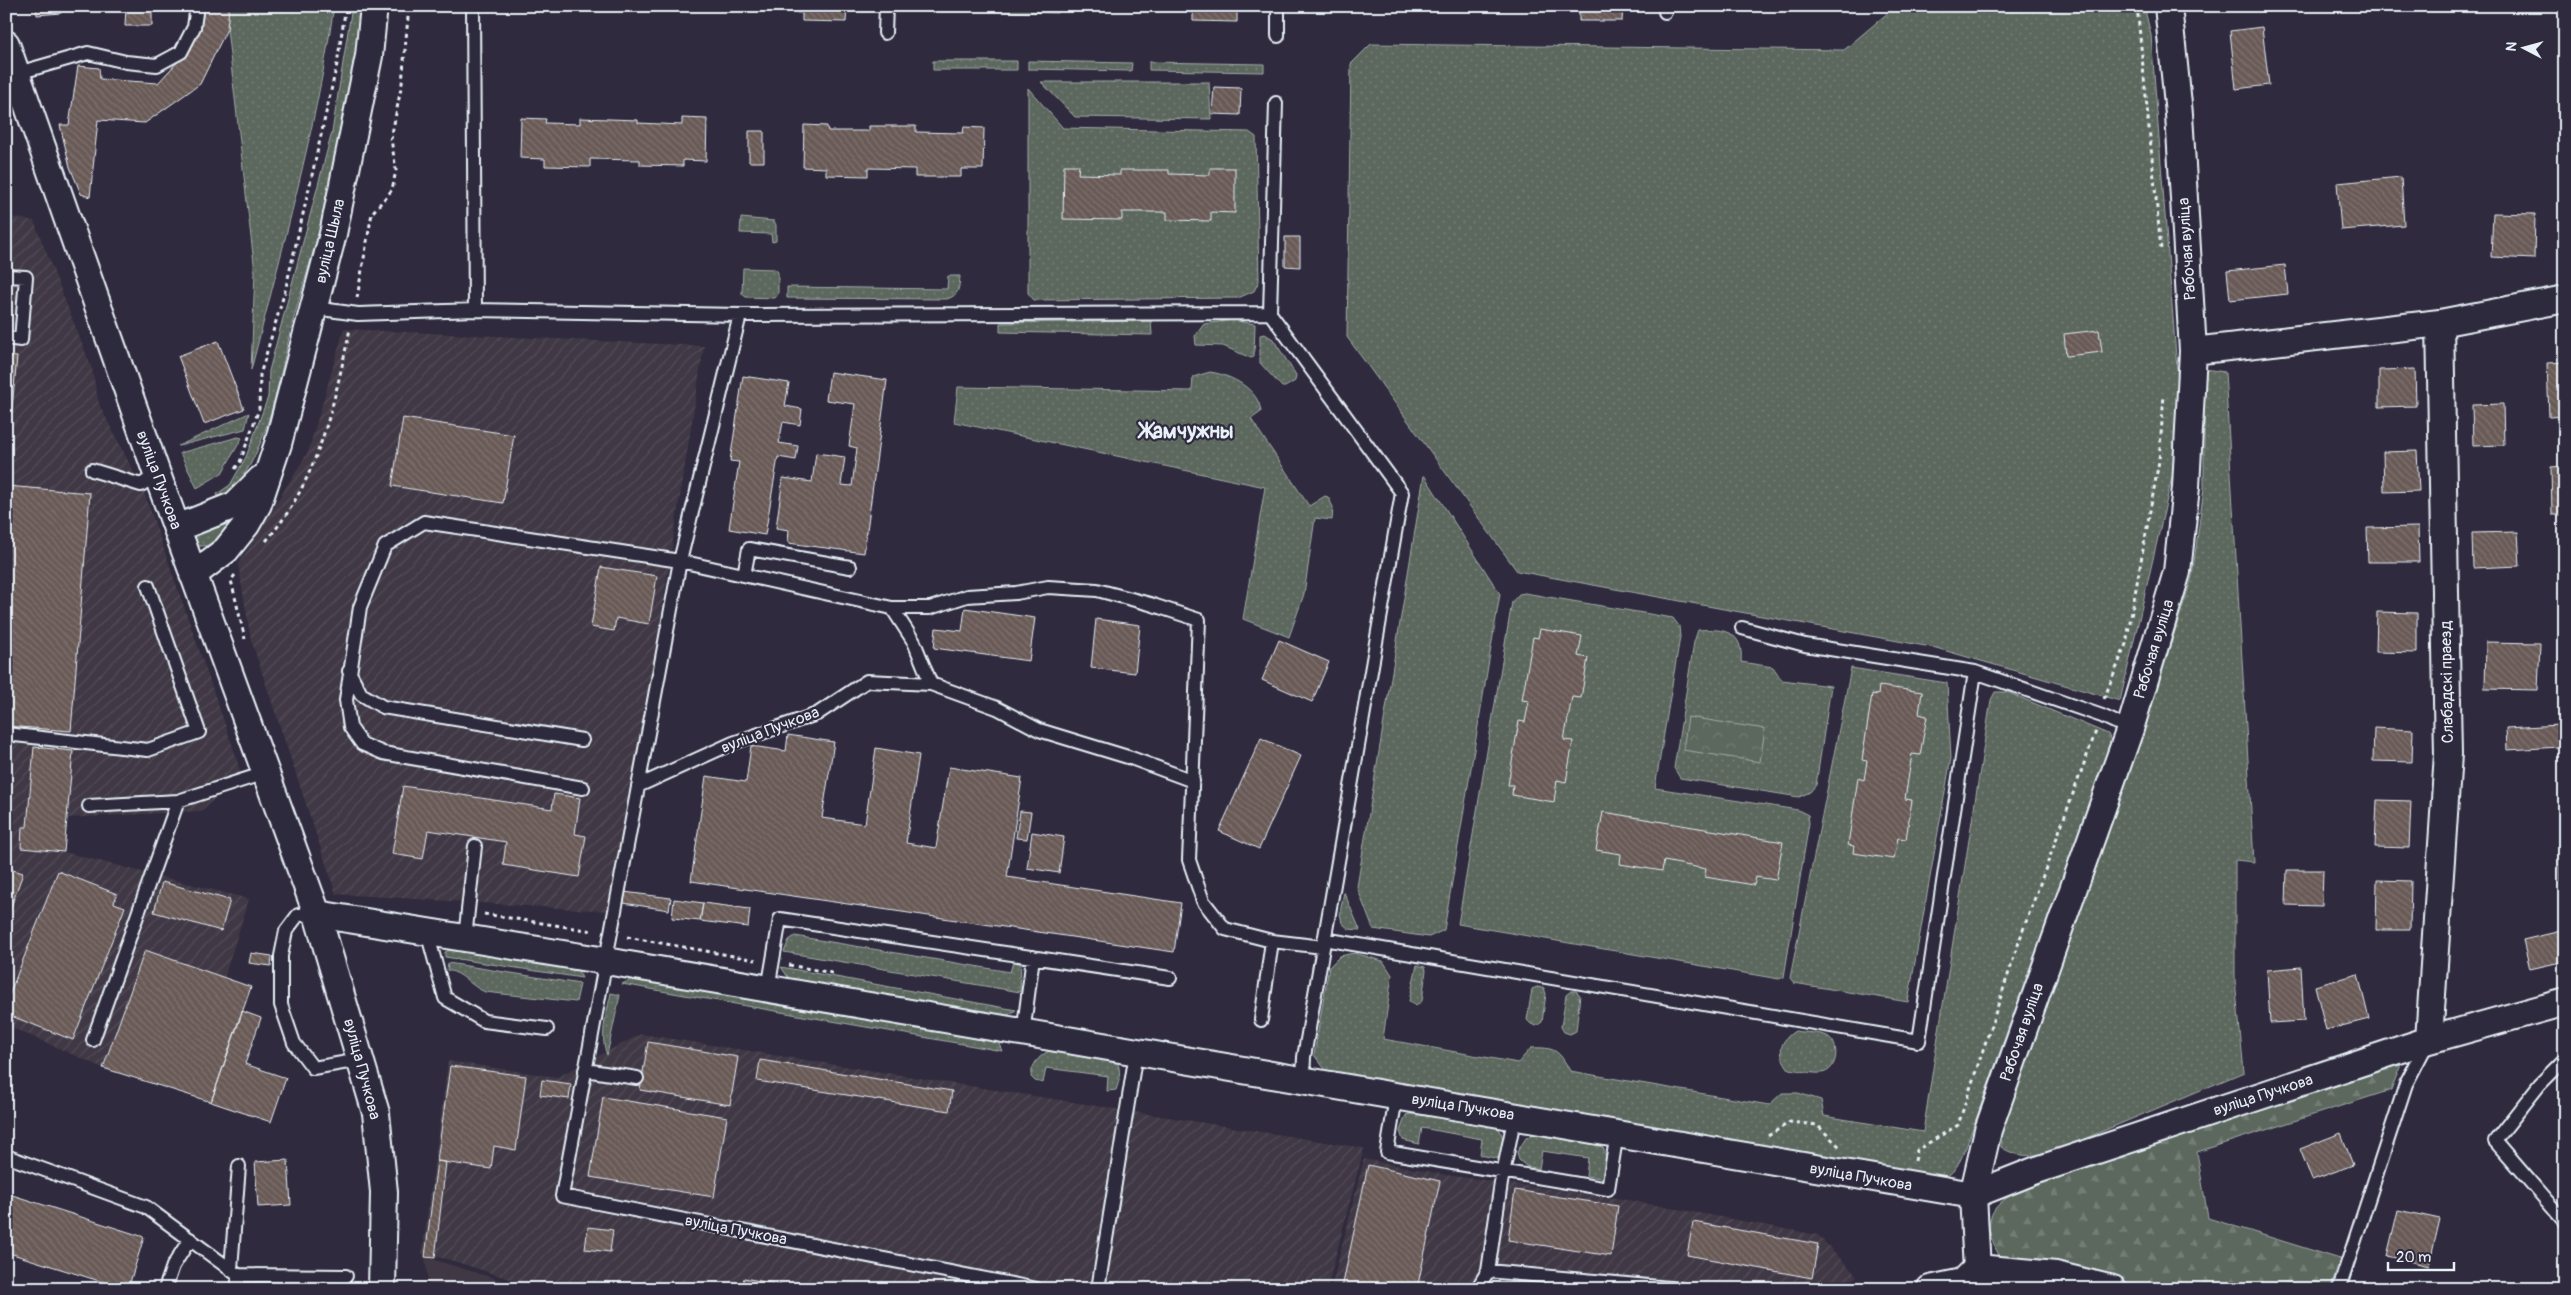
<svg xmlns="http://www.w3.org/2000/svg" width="2571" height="1295" viewBox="0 0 2571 1295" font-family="Pangolin,sans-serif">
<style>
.built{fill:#403845}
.industrial{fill:url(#industrial-furrows)}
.grass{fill:url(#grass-dots);stroke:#a2acaa}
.forest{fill:url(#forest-firs);stroke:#a2acaa}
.park{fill:url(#park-crowns);stroke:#a2acaa}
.building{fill:url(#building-back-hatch);stroke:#e8f1f8}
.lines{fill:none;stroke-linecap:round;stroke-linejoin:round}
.lane-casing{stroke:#e8f1f8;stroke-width:16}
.street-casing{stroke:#e8f1f8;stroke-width:30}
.path{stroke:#e8f1f8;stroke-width:3;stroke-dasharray:4 4;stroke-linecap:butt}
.lane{stroke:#2f2a3d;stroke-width:12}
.street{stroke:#2f2a3d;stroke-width:26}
.labels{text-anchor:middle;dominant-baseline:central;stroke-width:4.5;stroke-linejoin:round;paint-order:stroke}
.street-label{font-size:16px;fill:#e8f1f8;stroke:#2f2a3d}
.district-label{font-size:21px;font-weight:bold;fill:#e8f1f8;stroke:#2f2a3d}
</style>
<defs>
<pattern id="industrial-furrows" width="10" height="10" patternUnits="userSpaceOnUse" patternTransform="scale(1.25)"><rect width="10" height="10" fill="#403845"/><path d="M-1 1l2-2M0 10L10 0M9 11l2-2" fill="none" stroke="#524c57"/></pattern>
<pattern id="grass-dots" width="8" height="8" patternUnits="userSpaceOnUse" patternTransform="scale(1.25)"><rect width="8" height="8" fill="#5b675d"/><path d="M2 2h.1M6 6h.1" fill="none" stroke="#737d75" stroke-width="1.8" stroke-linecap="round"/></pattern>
<pattern id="forest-firs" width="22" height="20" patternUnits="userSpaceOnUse" patternTransform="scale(1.25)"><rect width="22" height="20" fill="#5b675d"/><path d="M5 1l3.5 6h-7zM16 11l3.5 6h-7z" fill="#737d75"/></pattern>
<pattern id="park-crowns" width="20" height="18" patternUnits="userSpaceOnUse" patternTransform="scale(1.25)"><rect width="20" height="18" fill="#5b675d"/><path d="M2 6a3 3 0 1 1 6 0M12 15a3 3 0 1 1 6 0" fill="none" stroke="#737d75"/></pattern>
<pattern id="building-back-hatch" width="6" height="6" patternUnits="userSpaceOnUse" patternTransform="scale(1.25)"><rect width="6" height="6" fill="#695a57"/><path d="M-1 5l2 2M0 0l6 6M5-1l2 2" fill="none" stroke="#7e7270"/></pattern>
</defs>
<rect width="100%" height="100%" fill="#2f2a3d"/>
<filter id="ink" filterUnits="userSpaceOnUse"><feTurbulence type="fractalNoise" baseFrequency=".02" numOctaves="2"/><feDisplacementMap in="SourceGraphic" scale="10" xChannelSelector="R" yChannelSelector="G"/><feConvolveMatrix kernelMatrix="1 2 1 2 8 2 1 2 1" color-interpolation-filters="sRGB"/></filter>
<g filter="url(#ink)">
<path class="built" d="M425,1257L529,1289H429Z"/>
<path class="industrial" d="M6,216L34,221L92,369L99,404L144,492L234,750L241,775L201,811L67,818L64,852L249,899L224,978L145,950L103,1068L6,1025Z
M344,329L704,346L644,722L607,911L336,894L251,640L238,564L308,452Z
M641,1034L1364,1148L1327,1289H541L447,1259L422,1254L448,1061L557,1077Z
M1364,1159L1447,1175L1617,1198L1818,1235L1857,1276L1841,1289H1331Z"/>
<path class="grass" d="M229,6H334C316,129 282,250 251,370L255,272L227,29Z
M352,6H365C356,57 348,109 337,159C326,214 308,267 293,321C280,371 267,470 220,499L217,494L230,485L246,457L268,397L269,371L332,132Z
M1896,6H2144L2151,35L2182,434L2120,701L1936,648L1517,571L1347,337L1351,64L1371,44L1844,50Z
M933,61H1017V70H933Z
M1028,61L1132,63L1131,71L1028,69Z
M1149,62L1264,64V72L1149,70Z
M1041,82H1209L1211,119L1075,117Z
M1028,88L1063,128L1249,132L1256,137L1259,281L1254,291L1238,298L1034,300L1028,293Z
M741,218L774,221L776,225V241L772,242L771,234L740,233Z
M743,268L775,269L778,272V294L775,298L746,297L742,294Z
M948,276H960C959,289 959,295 947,299L787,298V287L947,289Z
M1233,320L1255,324L1254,357L1251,358L1223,346L1196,345L1195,336L1204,324Z
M1151,321L1152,335L1000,332V323Z
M1265,334L1273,339L1296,375L1295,381L1285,387H1282L1260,363V335Z
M2204,369L2225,372L2254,862L2235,860V980L2244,1072L2055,1151C2035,1156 2019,1159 2001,1147L2002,1130L2143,733L2192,577L2204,488Z
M1210,372C1231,375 1259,389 1261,412L1251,419L1309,506L1325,496L1328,497L1333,507L1332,520L1315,518L1304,594L1289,637L1243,619L1265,487L954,422L958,387L1192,391L1193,377Z
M249,413L245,429L178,446Z
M238,437L242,438L222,473L197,488L180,453Z
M1424,475L1500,594L1444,930L1429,937L1373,929L1357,887Z
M240,513C230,531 221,547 198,546L194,540V533Z
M1525,593L1673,618L1679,626L1680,637L1655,788L1798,810L1808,815L1809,823L1784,977L1779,979L1458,924L1512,602L1519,594Z
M1698,630C1725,628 1744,632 1741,662L1773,667L1782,680L1831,686L1816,785L1810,792L1799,797L1680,778L1674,768L1694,642Z
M1851,668L1947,683L1951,758L1908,1002L1794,983L1790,978Z
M1995,692H2007L2108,734L2111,741L1966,1147C1960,1161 1957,1171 1943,1179L1835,1157L1328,1073L1314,1055L1329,967L1340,956L1354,953L1383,961L1392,975L1383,1039L1518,1063L1531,1048C1555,1047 1559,1050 1570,1071L1769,1105L1782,1093H1798L1821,1100L1824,1116L1923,1132L1991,700Z
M1344,892L1360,930L1349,929L1342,923L1340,913Z
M795,936L1010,972L1014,959L1021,960L1020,992L784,952L789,940Z
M450,950L576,967L582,978L445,957V952Z
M448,963L580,984L576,1002L485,992C470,986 464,973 447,970Z
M1417,965L1425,967L1426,970L1422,1001L1416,1006L1409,1001Z
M781,967L1016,1010L1005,1017L790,980Z
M635,978L991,1039L999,1044L1002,1051L622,984Z
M1537,987L1544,988L1546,994L1542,1022L1536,1026L1531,1024L1527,1020L1532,989Z
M1571,991H1576L1580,995L1576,1031L1570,1034L1564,1032L1561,1027L1566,995Z
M611,993L620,995L607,1055C599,1035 607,1013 611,993Z
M1795,1031C1805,1033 1818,1032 1827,1036C1841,1043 1838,1072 1821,1073C1811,1074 1799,1070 1789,1069C1777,1054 1779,1041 1795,1031Z
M1049,1051L1117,1061C1121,1070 1120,1080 1116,1090L1107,1091L1108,1076L1046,1068L1043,1083L1035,1081L1031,1077C1031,1065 1039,1056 1049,1051Z
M1411,1114L1496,1124C1504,1135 1506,1146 1500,1159L1480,1155L1482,1139L1422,1128L1419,1144L1403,1140L1400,1131L1406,1115Z
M1533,1134L1602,1146C1608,1155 1606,1168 1602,1178L1586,1176L1588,1158L1542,1151L1539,1169L1526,1166L1519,1160L1517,1152L1526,1138Z
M2003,1277L2052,1289H1992L1996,1279Z"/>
<path class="forest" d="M2402,1062L2391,1090L2197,1152L2208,1218L2340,1259L2330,1289H2162L2022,1263L1999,1255C1969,1203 2016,1193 2055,1175Z"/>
<path class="park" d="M992,6H1062V10L1057,13L996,11Z
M1688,717L1765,729L1760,762L1683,750Z"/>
<path class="building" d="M36,6H60L61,13L37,15Z
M126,6H152V26H125Z
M201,6H229L227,29L200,84L145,123L98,120L90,197L81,194L70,167L60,125H69L78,66L99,68L100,79L158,83L192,46Z
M797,6H847L846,22L802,21V13H797Z
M1188,6H1237V22L1193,21V13L1188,12Z
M1573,6H1623L1622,21H1579V8Z
M2262,27L2269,85L2236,89L2230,31Z
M1214,87L1241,88L1240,115L1212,114Z
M521,118L546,119L545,123L580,124V118L638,120V123L682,125V118L707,119L706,161L683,160V166L640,165V160L590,159V167L545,166V159L520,158Z
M804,125L827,126L828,131H869V126H916V132L963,133L964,127L984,128L983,169H961V177H915V169L868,168V176L826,175V168L803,167Z
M749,131H764V162H749Z
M6,151L10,152L8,184H6Z
M1064,165H1079L1078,174L1120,175V170H1169V174L1210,175V168H1235V213L1211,212V221L1167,220V212H1122V220L1063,219Z
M2401,177L2404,225L2341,230L2337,183Z
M2493,213L2535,214L2534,259L2491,257Z
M1285,237H1300V267L1285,266Z
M2285,265L2288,294L2230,300L2227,271Z
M2099,330L2102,352L2066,356L2064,334Z
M218,341L244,409L204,424L178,356Z
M6,356L17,357L10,428H6Z
M2565,362V416L2549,417L2547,363Z
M2415,369L2416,406L2379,407V370Z
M830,372L887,380L864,553L788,543L789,530L776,528L783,478L812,482L816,453L845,457L841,485L852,486L857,448L849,446L855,404L826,400Z
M743,376L789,383L785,406L802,409L800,425L783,422L779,443L798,446L796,460L778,457L765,535L729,529L739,462L730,461Z
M2503,404L2504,445L2473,446L2472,405Z
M403,418L514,435L503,503L392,486Z
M2417,451L2419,491L2384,492L2383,452Z
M2565,466V515H2552L2551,467Z
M6,486L90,493L71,731L6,726Z
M2418,527L2419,562H2368L2367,528Z
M2518,532L2520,566L2473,568L2472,533Z
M601,567L657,576L649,624L616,618L614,631L591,627Z
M965,608L1035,618L1029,661L934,648L936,628L962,631Z
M2377,612L2417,613V653L2376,652Z
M1096,619L1140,625L1135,673L1091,668Z
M1540,629L1582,636L1578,656L1588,658L1581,698L1572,697L1564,740L1573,741L1566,782L1557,780L1554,802L1512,795L1513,785H1508L1519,721L1525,722L1529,701L1522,700L1533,637L1538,638Z
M1279,640L1329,662L1312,702L1262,680Z
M2486,642L2540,643L2538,690L2485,689Z
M1879,686L1922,692L1919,714L1927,716L1920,755L1912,754L1905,799L1912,800L1906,839L1898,838L1894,859L1853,853L1854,846L1848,845L1858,778L1864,780L1867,761L1862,760L1872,694L1878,695Z
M2559,725L2560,747L2507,750L2506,728Z
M2374,728L2413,730L2412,762L2373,761Z
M788,735L834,742L822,818L865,824L876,748L919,755L906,843L936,848L949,767L1022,778L1007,877L1181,903L1174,952L691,881L706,776L746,782L751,746L786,751Z
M1261,738L1301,756L1259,849L1219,831Z
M34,747L73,751L64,852L21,848L22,827H27Z
M403,786L552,809L554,794L580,798L575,834L586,836L579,877L503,865L506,842L428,830L423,859L392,854Z
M2377,800L2411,801L2409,848L2375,847Z
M1020,811L1031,812L1027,839L1016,838Z
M1603,812L1783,842L1776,880L1756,877L1754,885L1705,877L1706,869L1664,861L1662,871L1620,864L1621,854L1596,850Z
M1032,832L1064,837L1059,873L1027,868Z
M2559,832H2565V892H2561Z
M6,868L23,873L6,921Z
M2287,870H2323L2322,906L2286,905Z
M58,871L117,894L114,903L125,907L73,1040L6,1014V1003Z
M2377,880L2411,881L2410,930H2376Z
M162,882L230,900L221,931L154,912Z
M624,892L671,898L669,910L623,903Z
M674,899L703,903L700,921L672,918Z
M703,903L750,909L748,927L700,921Z
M2565,930V961L2530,969L2523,940Z
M145,950L251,987L211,1102L103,1068Z
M251,953L272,956L271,966L249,963Z
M2301,967L2304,1021L2270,1023L2267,970Z
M2358,974L2369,1019L2326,1030L2315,986Z
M242,1011L261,1018L245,1064L286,1078L271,1122L211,1102Z
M648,1042L738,1057L730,1105L640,1090Z
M760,1060L952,1091L949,1111L757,1081Z
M450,1066L526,1076L516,1150L494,1146L491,1169L437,1161Z
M542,1080L571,1084L569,1099L540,1095Z
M603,1097L727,1117L714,1197L590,1177Z
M2341,1133L2353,1165L2312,1180L2300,1149Z
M288,1160L291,1205L258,1207L255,1162Z
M437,1161L446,1162L435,1258L425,1257Z
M1368,1165L1440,1181L1417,1289L1342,1288Z
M1515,1190L1618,1206L1611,1256L1508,1240Z
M6,1193L144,1237L128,1289H104L106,1283L6,1252Z
M2398,1210L2440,1219L2429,1266L2387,1256Z
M1693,1222L1818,1244L1812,1278L1687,1255Z
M588,1227L613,1230L610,1252L585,1249Z
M744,1278L803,1289H742Z"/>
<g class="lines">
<defs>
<path id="lane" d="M473,6L475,310
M1278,6V36
M1665,6V12
M885,33L886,6
M18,73L88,53L126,62L157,65L181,52L194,27L197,6
M6,276L26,277L21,340L6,338
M314,308L358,314L475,310L740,315L1270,313L1402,493L1304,1057L1303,1080
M1270,313L1276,103
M740,315L680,561L562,1196L1037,1289
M92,470L141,485L157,474
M744,575L749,549L850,567
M892,608H930L967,596L1016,593L1048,587L1097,590L1150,604L1199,620L1189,860L1203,901L1225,929L1272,941
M1742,628L1805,645L1975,672L2102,716L2130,729
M349,671L361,694L383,707L582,740
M6,734L148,750L199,732L148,586
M638,786L733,743L817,714L867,681L931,684
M583,788L383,753L362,744L350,727L346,700L360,607L385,546L424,522L680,561L892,608L914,642L931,684L997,708L1039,730L1131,758L1193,781
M89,806L178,801L265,773
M317,914L298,915L286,931L281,956V1005L294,1043L313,1068L360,1060
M427,932L445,998L484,1021L547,1029
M465,938L475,846
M1324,939L1919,1041L1975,672
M768,989L780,919L1170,978
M1261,1020L1272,941L1323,947
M1023,1034L1033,957
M93,1040L178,801
M2565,1059L2540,1084L2495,1141L2565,1222
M585,1070L637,1078
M1396,1097L1387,1152L1608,1189L1617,1133
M6,1156L146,1207L238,1275L346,1276
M231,1269L239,1166
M1488,1271L1680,1289
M165,1289L173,1266L190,1239
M238,1289V1275
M1098,1289L1136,1053
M1477,1289L1488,1271L1501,1183L1515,1115
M2339,1289L2406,1084L2428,1042"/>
<path id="street" d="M6,44L157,474L317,914L606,961L1973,1195L2034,1171L2429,1040L2565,1002
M2193,351L2440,323L2565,299
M177,528L235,505L261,479
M193,575L226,550L246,525L258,504L278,444L333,234L369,56L374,6
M317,914L376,1113L384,1192L382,1289
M2429,1040L2448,754L2440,323
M1977,1268L2056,1275L2113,1289
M1930,1289L1963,1282L1977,1268
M1978,1289L1973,1195L1988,1130L2130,729L2177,572L2186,487L2193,351L2179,114L2168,6"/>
</defs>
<use href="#lane" class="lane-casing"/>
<use href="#street" class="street-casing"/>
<path class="path" d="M2137,6L2161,249
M357,298L372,213L392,190L396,170L391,139L402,83L409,6
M235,469L240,462L259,409L260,375L285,291L310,184L337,64L346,6
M266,541C318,482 334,404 350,329
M235,575L231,580L245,639
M2104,699L2126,644L2159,461L2164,395
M484,914L593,931
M627,937L756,960
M789,965L832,973
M1768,1136L1790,1122L1817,1125L1841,1148
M1915,1161L1917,1150L1958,1125L2023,930L2096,731"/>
<use href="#lane" class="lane"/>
<use href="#street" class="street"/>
</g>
</g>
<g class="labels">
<g class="street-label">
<text transform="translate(330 241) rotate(-77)">вуліца Шыла</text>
<text transform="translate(2187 249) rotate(-94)">Рабочая вуліца</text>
<text transform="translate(159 480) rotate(70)">вуліца Пучкова</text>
<text transform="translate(2154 649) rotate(-73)">Рабочая вуліца</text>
<text transform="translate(2447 682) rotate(-91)">Слабадскі праезд</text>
<text transform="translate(770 730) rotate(-21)">вуліца Пучкова</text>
<text transform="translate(2022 1032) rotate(-71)">Рабочая вуліца</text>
<text transform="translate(362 1069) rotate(75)">вуліца Пучкова</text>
<text transform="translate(2263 1095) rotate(-18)">вуліца Пучкова</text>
<text transform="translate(1463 1107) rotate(9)">вуліца Пучкова</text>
<text transform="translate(1861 1177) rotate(10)">вуліца Пучкова</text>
<text transform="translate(736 1230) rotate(11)">вуліца Пучкова</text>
</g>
<g class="district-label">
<text x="1187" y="431">Жамчужны</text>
</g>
</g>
<rect width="2571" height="1295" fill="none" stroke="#2f2a3d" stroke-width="25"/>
<rect x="12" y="12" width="2546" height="1270" fill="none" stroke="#e8f1f8" stroke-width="2" filter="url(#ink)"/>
<g transform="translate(2524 48) rotate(276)" stroke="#2f2a3d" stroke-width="4" paint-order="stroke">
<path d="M0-4L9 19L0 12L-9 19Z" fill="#e8f1f8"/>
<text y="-8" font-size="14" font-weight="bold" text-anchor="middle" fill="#e8f1f8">N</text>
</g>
<path d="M2388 1262v8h66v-8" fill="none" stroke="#e8f1f8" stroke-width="2.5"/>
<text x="2396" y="1262" font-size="15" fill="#e8f1f8" stroke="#2f2a3d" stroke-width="4" paint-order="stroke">20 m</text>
</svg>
